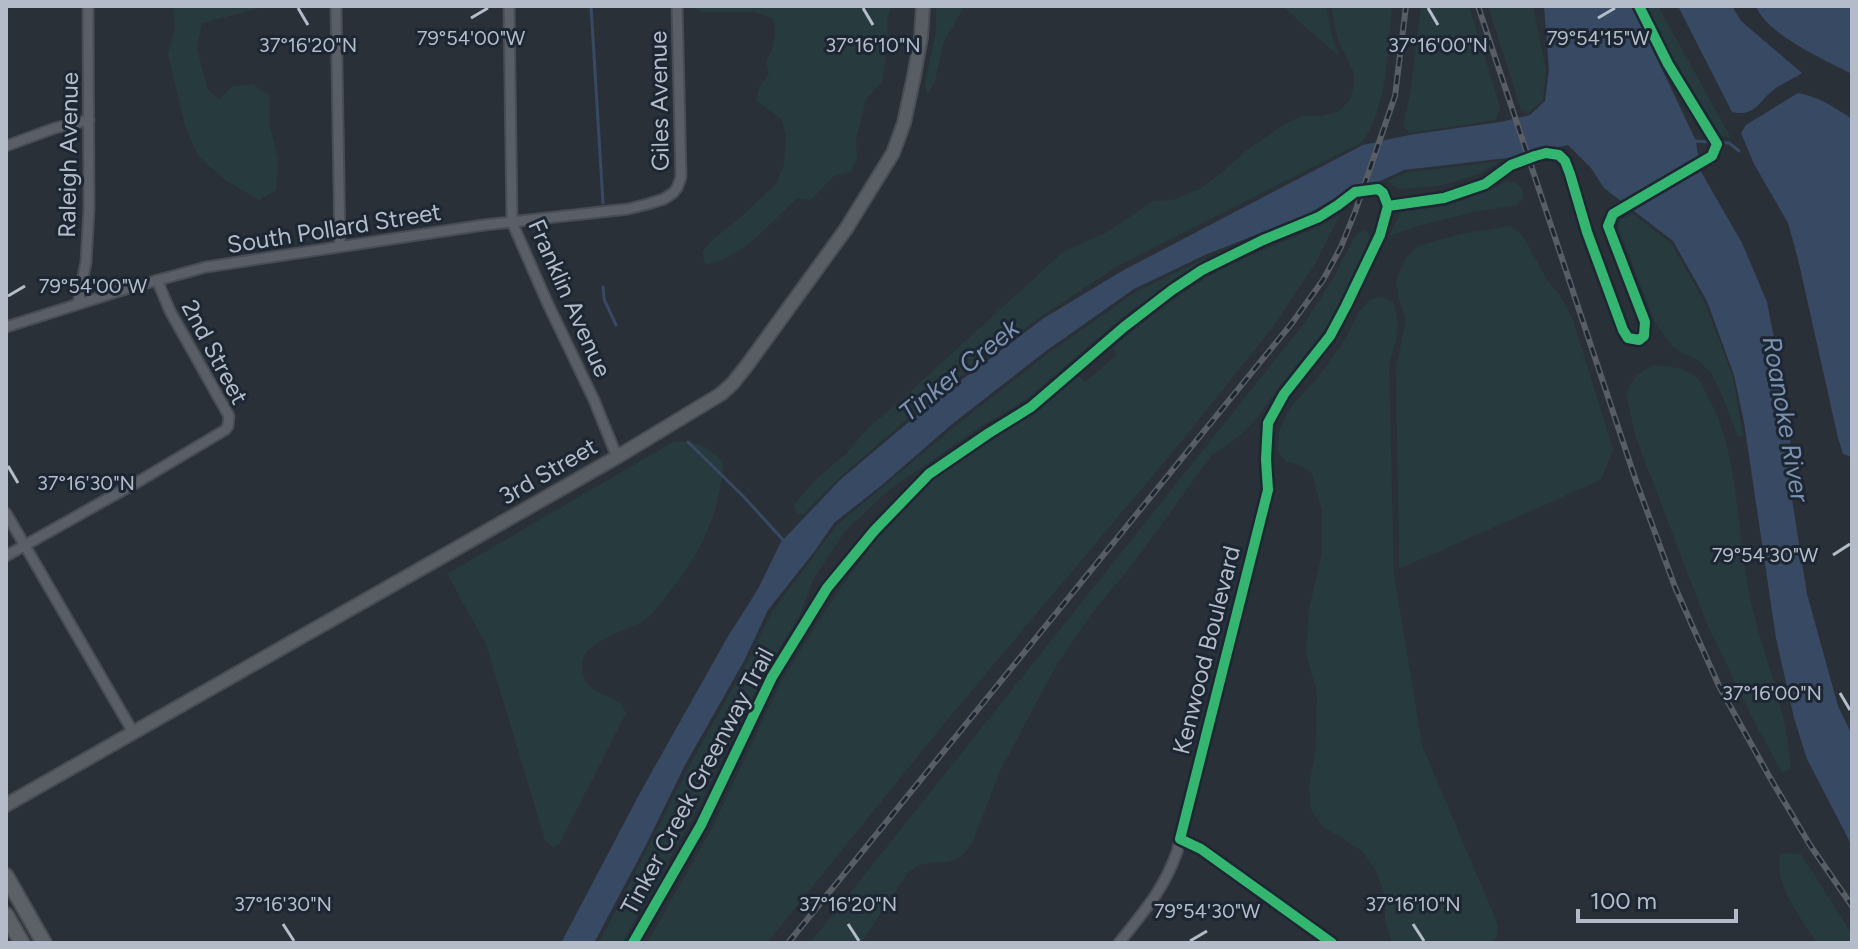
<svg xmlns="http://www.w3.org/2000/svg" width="1858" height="949" viewBox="0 0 1858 949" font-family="Figtree,sans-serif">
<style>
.green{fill:#273a3e}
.water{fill:#384963}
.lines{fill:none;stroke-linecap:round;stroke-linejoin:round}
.stream{stroke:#384963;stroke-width:3}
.street-casing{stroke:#484c53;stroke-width:13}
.secondary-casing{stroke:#484c53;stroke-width:16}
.primary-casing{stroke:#484c55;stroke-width:18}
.street{stroke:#5a5e66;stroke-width:9}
.secondary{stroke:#595d64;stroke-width:12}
.primary{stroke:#5c6168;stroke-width:14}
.rail-casing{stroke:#595d64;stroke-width:6}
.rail{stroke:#1d2633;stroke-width:3;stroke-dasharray:9;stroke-linecap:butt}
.cycleway-casing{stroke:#1d2633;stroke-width:15}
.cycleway{stroke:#33b770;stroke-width:10}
.ticks{fill:none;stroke:#b4bcc9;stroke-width:3}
.labels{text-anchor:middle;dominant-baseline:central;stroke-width:6;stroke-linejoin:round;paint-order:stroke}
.street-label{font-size:24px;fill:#b4bcc9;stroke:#1d2633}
.water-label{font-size:26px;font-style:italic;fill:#7c92b1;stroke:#1d2633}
.ticks-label{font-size:20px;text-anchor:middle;fill:#b4bcc9;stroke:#1d2633;stroke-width:6;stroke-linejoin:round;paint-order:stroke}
</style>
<rect width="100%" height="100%" fill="#2a3038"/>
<path class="green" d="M173,6H258L257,9L202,23L197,49L208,90L219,99L233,86L253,84L270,96L269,122L278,159L276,190L259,200L225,180L198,156L185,126L168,55L175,27Z
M691,6H892L887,19L888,44L882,82L866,99L856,141L857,158L851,172L834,176L811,200L797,198C774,220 738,262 705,264L702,252L713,239L733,224L776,184L784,165L786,137L782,120L756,100L759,87L769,74L766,62C773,49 779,31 772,18L755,12H701Z
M936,6H965L944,41L935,81L927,95L925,83L936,31Z
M1282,6H1326L1332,37L1339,55L1327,46Z
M1331,6H1392C1387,52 1389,103 1362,142L1118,266L1042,316L934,396L839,478L803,515L796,512L794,505L817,478L847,453L867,429L892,408L1063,252L1107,232L1153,201L1173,200L1199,189L1220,174L1246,151L1283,125L1302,116H1322L1339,111L1349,101L1354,86V73L1338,40Z
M1421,6H1469L1500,107L1496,120L1410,133L1403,127L1411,88Z
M1488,6H1533L1546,70L1543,101L1528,113L1521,110Z
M1646,6H1658L1731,138L1721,136L1673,60Z
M1501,161L1479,174L1439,186L1404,189L1394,187L1388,181L1404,173Z
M1507,181C1518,182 1524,188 1523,199L1517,205L1474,212L1415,227L1389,236L1402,210L1445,206L1488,191Z
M1633,214L1671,243L1704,301L1733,377L1743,436L1738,437L1721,393L1711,373L1697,359L1683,354L1672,346L1655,322L1618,227L1620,220Z
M1339,216L1315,264L1272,328L1176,448L947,720L767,943H647L711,830L782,680L836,594L879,536L933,479L1034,412L1077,374L1085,382L1117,355L1112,348C1142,323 1174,297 1208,277C1250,253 1296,238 1339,216Z
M1510,226L1522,235L1548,281L1560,295L1573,320L1613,449L1601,480L1399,569L1396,368L1406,320L1399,300L1396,281L1405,259L1418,246L1460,234Z
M1362,230L1367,231L1370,238L1366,249L1345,295L1324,332L1277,390L1258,417L1237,438L1212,455L1132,565L1093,612L1057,664L1001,769L972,843L961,857L948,862H933L919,865L908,873L861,943H810L1306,321L1335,275L1355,236Z
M1208,257L1124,316L1027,399L982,426L889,490L846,530L813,580L799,617L766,671L692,819L622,943H599L689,767L747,662L772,612L837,525L953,428L1047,354L1137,291Z
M1380,297L1393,302C1402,328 1396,340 1389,365L1394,574L1422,745L1498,925L1497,936L1491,943H1392L1385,921V895L1376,871L1363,852L1341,837L1324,828L1311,810L1309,787L1316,746L1317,692L1306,655L1309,609L1322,553V510L1312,474L1300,465L1285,461L1277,450L1279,432L1289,409L1318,377L1345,340L1357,315L1369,300Z
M1653,365C1669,366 1686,367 1698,379C1702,383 1704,390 1707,395C1740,452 1736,534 1750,597C1759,641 1776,682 1785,726C1788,740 1789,755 1791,769L1782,773L1752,717L1707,624L1635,435L1626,392L1636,376Z
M673,442C697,442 704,444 723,461C722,513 697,560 664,599C659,605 654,613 648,618C630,632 581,639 582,667C584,694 605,692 620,703C623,705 624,710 626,713L559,845L553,847L545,840L486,644L447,574Z
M1781,853L1801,854L1852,934V943H1817C1802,920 1771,881 1781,853Z"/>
<path class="water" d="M1544,6H1632L1696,141L1700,170L1742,243L1767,302L1790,421L1791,493L1807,594L1838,706L1852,735V846L1807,759L1794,718L1776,638L1744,422L1734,375L1707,301L1673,241L1604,188L1591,168L1568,145L1507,158L1404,170L1378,182L1347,191L1306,215L1205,255L1134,289L1046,351L951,425L882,485L834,523L814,552L768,610L744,661L685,765L646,845L594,943H561L640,793L727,638L758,589L781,542L840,480L936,399L1044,318L1122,271L1363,145L1409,135L1500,122L1530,115L1545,101L1549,70Z
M1678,6H1732L1741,21L1802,73C1793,79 1781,84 1772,91C1758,103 1754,117 1732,112Z
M1756,6H1852V74C1825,60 1767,35 1756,6Z
M1798,93C1819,97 1834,107 1852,119V457L1843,454L1838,438L1798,259L1788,223L1754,164L1741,133L1746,125Z"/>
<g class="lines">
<path class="stream" d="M591,6L603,203
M1694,141L1729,143L1739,151
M603,287L604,299L616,325
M688,442L744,497L784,541"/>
<defs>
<path id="street" d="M336,6L340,246
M509,6L512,222L547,302L594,400L617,457
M6,146L55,128L89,120
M78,304L86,262L89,209L88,6
M6,327L129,288L206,267L484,225L628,209L648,204L664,199L673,193L677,188L681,177L677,6
M6,513L133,732
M6,556L141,480L225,430L228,426L229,416L170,311L157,280
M1180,839L1201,849L1332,943
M1119,943C1144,911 1163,891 1177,852L1268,490L1267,470"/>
<path id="secondary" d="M6,805L617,457L721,394L733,383L748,364L846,229L893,153L904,123L914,76L921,37L923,6"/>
<path id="primary" d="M6,876L44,943
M6,915L22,943"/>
</defs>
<use href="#street" class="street-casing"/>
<use href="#secondary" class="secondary-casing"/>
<use href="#primary" class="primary-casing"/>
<use href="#street" class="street"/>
<use href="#secondary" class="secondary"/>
<use href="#primary" class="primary"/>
<defs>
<path id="rail" d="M1478,6L1636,481L1675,587L1719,686L1769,776L1810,845L1852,906
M788,943L1292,323L1323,280L1341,247L1355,212L1395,96L1406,6"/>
</defs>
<use href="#rail" class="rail-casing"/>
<use href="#rail" class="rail"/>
<defs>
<path id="cycleway" d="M633,943L701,825L772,677L827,588L874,531L929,474L989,433L1031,407L1124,327L1172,290L1202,270L1263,240L1319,217L1338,205L1355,192L1378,189L1383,193L1388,206L1444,198L1485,184L1511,165L1535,156L1546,153L1559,155L1565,161L1570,174L1587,232L1623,330L1628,338L1639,340L1644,336L1645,322L1608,226L1613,214L1712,156L1717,144L1668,64L1639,6
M1332,943L1201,849L1180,839L1268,490L1266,459L1268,423L1284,394L1330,336L1346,306L1380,235L1388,206"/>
</defs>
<use href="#cycleway" class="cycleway-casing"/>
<use href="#cycleway" class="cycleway"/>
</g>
<path class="ticks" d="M298,8L308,25M863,8L873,25M1428,8L1438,25M471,18L488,8M1598,18L1615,8M8,296L25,286M8,466L18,483M1833,555L1850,544M1840,693L1850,710M283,924L294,941M848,924L859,941M1413,924L1424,941M1190,941L1207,931"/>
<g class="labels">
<g class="street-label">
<text transform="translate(659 101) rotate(-91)">Giles Avenue</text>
<text transform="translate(68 155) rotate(-89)">Raleigh Avenue</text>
<text transform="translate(334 228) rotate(-9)">South Pollard Street</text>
<text transform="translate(570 298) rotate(66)">Franklin Avenue</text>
<text transform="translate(215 352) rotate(62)">2nd Street</text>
<text transform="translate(548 471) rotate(-30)">3rd Street</text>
<text transform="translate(1206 650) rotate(-76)">Kenwood Boulevard</text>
<text transform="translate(697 781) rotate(-62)">Tinker Creek Greenway Trail</text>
</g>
<g class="water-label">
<text transform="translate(959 370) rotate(-39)">Tinker Creek</text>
<text transform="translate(1786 419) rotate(80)">Roanoke River</text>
</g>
</g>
<g class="ticks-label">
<text x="471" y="45">79°54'00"W</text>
<text x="1598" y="45">79°54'15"W</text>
<text x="308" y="52">37°16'20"N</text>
<text x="873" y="52">37°16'10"N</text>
<text x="1438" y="52">37°16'00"N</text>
<text x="93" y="293">79°54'00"W</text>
<text x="86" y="490">37°16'30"N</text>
<text x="1765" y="562">79°54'30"W</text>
<text x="1772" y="700">37°16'00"N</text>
<text x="283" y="911">37°16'30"N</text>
<text x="848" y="911">37°16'20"N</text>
<text x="1413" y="911">37°16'10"N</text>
<text x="1207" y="918">79°54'30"W</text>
</g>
<rect width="1858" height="949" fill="none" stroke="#b4bcc9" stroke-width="16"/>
<path d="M1578 909v12h158v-12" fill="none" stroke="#b4bcc9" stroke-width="4"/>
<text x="1590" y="909" font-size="24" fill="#b4bcc9" stroke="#1d2633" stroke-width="6" paint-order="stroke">100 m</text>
</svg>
